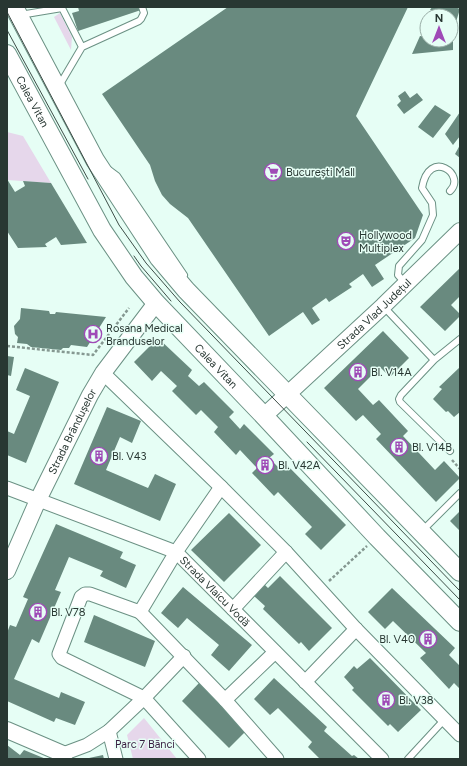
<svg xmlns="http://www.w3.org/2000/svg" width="467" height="766" viewBox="0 0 467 766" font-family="Figtree,sans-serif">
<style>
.green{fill:#e6d7eb}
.building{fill:#698a7f}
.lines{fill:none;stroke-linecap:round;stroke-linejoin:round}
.service-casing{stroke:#6b9184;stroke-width:8}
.minor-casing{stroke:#6b9184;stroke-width:15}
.tertiary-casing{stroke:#6b9184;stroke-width:18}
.secondary-casing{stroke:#6b9184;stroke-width:20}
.path{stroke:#859891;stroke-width:2.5;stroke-dasharray:3 2;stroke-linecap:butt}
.service{stroke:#fff;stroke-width:6}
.minor{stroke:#fff;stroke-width:13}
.tertiary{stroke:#fff;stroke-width:16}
.secondary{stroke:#fff;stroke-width:18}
.tram{stroke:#3e4e48;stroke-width:1}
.labels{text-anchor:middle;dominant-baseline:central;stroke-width:3;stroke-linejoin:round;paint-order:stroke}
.street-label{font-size:11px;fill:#283732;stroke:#e6fef5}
.poi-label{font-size:11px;fill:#283732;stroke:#e6fef5;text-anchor:start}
.park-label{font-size:11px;fill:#3a1f42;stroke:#e6fef5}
</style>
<rect width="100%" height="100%" fill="#e6fef5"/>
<path class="green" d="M60,13L72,37L71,50L54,17Z
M7,132L23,136L51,183L7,180Z
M144,718L177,759H133L127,735Z"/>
<path class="building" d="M78,7H150L78,31L72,13L79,11Z
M228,7H408L356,116L423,215L415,238L375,265L384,279L372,287L363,274L349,284L352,287L329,302L326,298L312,308L320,320L312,325L303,312L269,336L188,218L170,204L162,195L155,181L150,165L102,94Z
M432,7H455L460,9L455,25L451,23V16H439L440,13L430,10Z
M451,28H453V50L412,54L420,36L427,37V40H451Z
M405,91L410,98L417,93L423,100L404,114L397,105L401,101L398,96Z
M435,105L451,115L433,138L418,127Z
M460,112V136L453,145L445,134Z
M460,145V158L455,154Z
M7,179L15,192L25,186L23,181L51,183L87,243L61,245L56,237L45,244L47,247L18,248L7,231Z
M460,268V296L451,305L460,314V316L445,331L420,307Z
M21,308L49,311L50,314H55L56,312L106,317L87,347L71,345L69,348H63L61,350L31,347L27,344L17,343L18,337L15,334L14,326L20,319Z
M383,331L409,358L390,377L380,367L358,389L373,405L379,400L408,431L403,436L435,470L444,461L460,478L436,502L376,439L381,434L363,415L356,421L324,388Z
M158,338L192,370L188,376L199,386L204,382L234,412L229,417L240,429L244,424L274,454L269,458L279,468L285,463L346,525L321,550L305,534L312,527L278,492L274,496L252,473L257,468L240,450L236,455L214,432L218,427L201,410L196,415L172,391L177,386L161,371L152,381L134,362Z
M7,356L14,357L11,376L7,375Z
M460,367V412L454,417L448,411L446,412L433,399L442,389L439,387Z
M25,368L59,382L26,463L7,455V431L14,434L30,396L16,390Z
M107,407L141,421L132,443L120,437L106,470L148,488L155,474L176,484L160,521L74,484Z
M460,511V531L450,521Z
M229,513L261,545L224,582L191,550Z
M56,524L123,552L120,558L136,565L126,588L100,576L103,571L69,557L55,590L61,592L39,643L32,639L14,679L59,698L61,692L85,702L75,725L56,718L54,722L7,701V633L10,625L16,627L28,599L23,597Z
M280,576L332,628L309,651L301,642L299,644L263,609L265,606L254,596L265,585L268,588Z
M183,587L252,645L229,671L211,655L219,645L187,618L178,628L161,613Z
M392,588L455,648L449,655L460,666V689L454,683L449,689L420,658L426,653L393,621L385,629L368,612Z
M94,615L155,641L145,667L84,642Z
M370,658L421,710L398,732L390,724L388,726L352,690L354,688L344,677L354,666L357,669Z
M274,678L327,727L324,731L352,756L354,755L359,759H320L308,747L312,742L278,708L270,715L254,699Z
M199,683L247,730L229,748L182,701Z
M7,745L20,755L24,750L46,759H8Z
M103,755L104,759H89V758Z"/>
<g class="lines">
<defs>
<path id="service" d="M20,15L62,8L82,47
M59,86L82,47L139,21L141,19L144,13L142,7
M109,170L117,176L184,275
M406,284L398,275L399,266L422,240L433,215L432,203L422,188C429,147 467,175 450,191
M383,306L434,360
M450,451L400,402L399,399L401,395L434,360L460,339
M422,531L460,493
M408,759L444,720"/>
<g id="minor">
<path d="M103,373L221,487L286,552L356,629L460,735"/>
<path id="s1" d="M7,488L176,552L382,759"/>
<path d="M233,609L286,552"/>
<path d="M140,612L225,700L277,759"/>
<path d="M305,682L356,629"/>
<path d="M225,700L275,652"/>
<path d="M109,731L116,759"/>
<path d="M63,754L87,745L109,731L144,698L184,656"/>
<path d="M199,759L144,698L62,658L59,654L81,597L85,594H90L140,612L176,552L221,487"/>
</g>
<g id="tertiary">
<path id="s2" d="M264,416L383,306L460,231"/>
<path id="s3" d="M7,571L38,500L90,395L103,373L156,303"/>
<path d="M7,730L63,754L64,759"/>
</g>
<g id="secondary">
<path d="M14,7L95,160L159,258L186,290L460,572"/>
<path id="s4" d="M7,54L102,230L134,277L156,303L264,416L377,537L460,622"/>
</g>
</defs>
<use href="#service" class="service-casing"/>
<use href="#minor" class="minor-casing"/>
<use href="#tertiary" class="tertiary-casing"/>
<use href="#secondary" class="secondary-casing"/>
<path class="path" d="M7,346L93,355L129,308
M452,460L460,469
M329,581L367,546"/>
<use href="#service" class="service"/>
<use href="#minor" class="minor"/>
<use href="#tertiary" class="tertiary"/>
<use href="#secondary" class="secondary"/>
<path class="tram" d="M7,12L119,225L146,263L180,302L460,591
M7,30L88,179
M134,256L141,266L171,301
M307,442L460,600"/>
</g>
<defs>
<symbol id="supermarket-ring" viewBox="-11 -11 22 22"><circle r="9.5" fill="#e6fef5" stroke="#9f4ab7" stroke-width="1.5"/><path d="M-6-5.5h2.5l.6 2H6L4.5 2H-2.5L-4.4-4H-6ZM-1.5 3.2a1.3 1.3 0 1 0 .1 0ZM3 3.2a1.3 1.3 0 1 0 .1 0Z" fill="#9f4ab7"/></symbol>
<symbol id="theatre-ring" viewBox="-11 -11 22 22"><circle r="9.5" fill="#e6fef5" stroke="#9f4ab7" stroke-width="1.5"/><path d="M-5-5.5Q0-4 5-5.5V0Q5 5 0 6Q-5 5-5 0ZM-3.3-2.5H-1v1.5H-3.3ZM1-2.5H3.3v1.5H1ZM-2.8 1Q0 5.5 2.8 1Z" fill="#9f4ab7"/></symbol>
<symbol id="hospital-ring" viewBox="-11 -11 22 22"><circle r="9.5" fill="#e6fef5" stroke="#9f4ab7" stroke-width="1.5"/><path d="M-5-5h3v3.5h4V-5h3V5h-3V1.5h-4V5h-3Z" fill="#9f4ab7"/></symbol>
<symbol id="building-ring" viewBox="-11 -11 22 22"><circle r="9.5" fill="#e6fef5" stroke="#9f4ab7" stroke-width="1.5"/><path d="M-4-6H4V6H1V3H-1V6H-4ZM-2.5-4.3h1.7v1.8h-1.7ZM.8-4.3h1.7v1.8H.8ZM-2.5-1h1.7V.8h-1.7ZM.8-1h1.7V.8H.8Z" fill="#9f4ab7"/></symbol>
</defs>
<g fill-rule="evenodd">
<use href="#supermarket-ring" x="263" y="162" width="20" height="20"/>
<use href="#theatre-ring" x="336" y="231" width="20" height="20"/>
<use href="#hospital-ring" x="83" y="324" width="20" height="20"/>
<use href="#building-ring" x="348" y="362" width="20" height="20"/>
<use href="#building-ring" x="389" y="437" width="20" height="20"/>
<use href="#building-ring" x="89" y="446" width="20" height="20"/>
<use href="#building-ring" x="255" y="455" width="20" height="20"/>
<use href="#building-ring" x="28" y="602" width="20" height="20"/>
<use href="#building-ring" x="418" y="629" width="20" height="20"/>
<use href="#building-ring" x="376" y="690" width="20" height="20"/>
</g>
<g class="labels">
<g class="street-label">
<text stroke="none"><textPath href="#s4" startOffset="54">Calea Vitan</textPath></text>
<text stroke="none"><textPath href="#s2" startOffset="150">Strada Vlad Județul</textPath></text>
<text stroke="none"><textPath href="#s4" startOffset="378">Calea Vitan</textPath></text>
<text stroke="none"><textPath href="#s3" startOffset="154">Strada Brândușelor</textPath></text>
<text stroke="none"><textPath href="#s1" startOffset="236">Strada Vlaicu Vodă</textPath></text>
</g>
<g class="poi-label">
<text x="286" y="172">București Mall</text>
<text x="359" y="235">Hollywood<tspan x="359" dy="13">Multiplex</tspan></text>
<text x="106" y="328">Rosana Medical<tspan x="106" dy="13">Branduselor</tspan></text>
<text x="371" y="372">Bl. V14A</text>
<text x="412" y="447">Bl. V14B</text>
<text x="112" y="456">Bl. V43</text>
<text x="278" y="465">Bl. V42A</text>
<text x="51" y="612">Bl. V78</text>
<text x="415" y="639" text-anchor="end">Bl. V40</text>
<text x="399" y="700">Bl. V38</text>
</g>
<g class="park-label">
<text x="145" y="744">Parc 7 Bănci</text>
</g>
</g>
<rect width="467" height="766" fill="none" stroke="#283732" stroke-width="16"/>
<g transform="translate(439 28)"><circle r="19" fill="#e6fef5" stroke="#9aaea7"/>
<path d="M0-3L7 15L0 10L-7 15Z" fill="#9f4ab7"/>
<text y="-6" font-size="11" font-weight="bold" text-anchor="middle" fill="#283732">N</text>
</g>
</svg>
